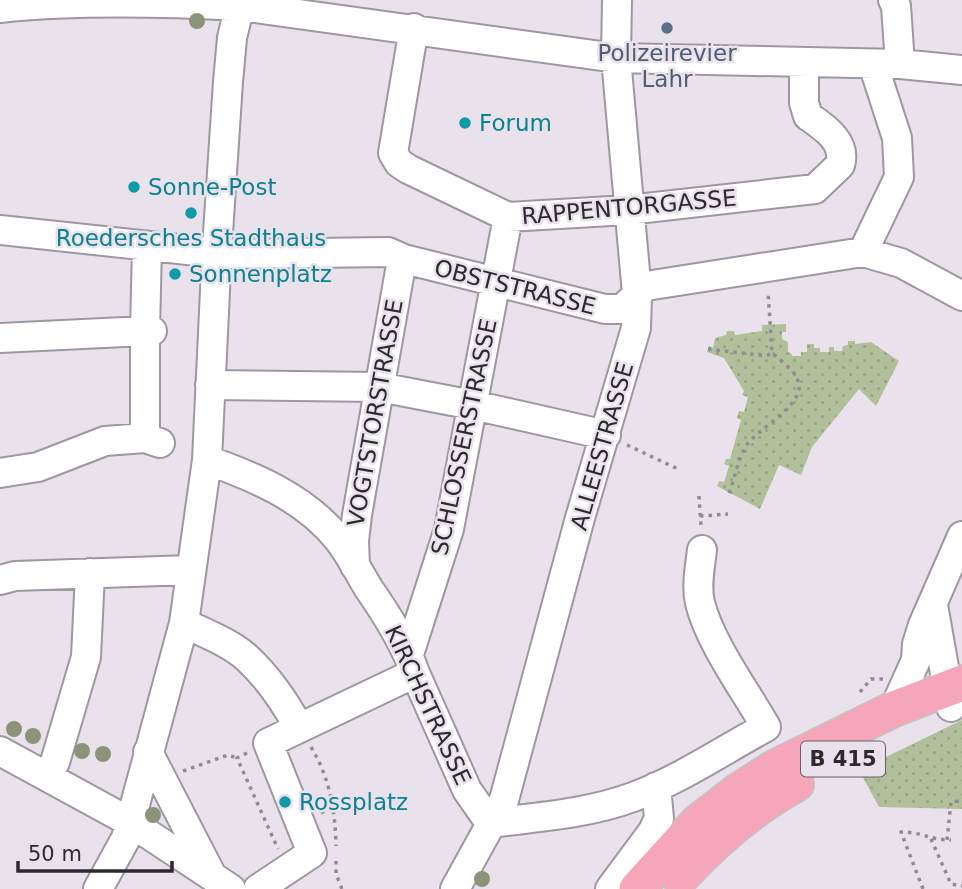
<svg xmlns="http://www.w3.org/2000/svg" width="962" height="889" viewBox="0 0 962 889" font-family="'DejaVu Sans',sans-serif">
<style>
.green{fill:url(#green-dots)}
.lines{fill:none;stroke-linecap:round;stroke-linejoin:round}
.minor-casing{stroke:#9e97a0;stroke-width:32}
.major-casing{stroke:#c4c3c4;stroke-width:38}
.path{stroke:#918c93;stroke-width:3.5;stroke-dasharray:3.5 5;stroke-linecap:butt}
.minor{stroke:#fff;stroke-width:28}
.major{stroke:#f5a6bb;stroke-width:35}
.tree{fill:#8d9378}
.service-dot{fill:#5c6f8a;stroke:#e9e2ec;stroke-width:2.5}
.culture-dot{fill:#0f9aa8;stroke:#e9e2ec;stroke-width:2.5}
.labels{text-anchor:middle;dominant-baseline:central;stroke-width:5;stroke-linejoin:round;paint-order:stroke}
.shield{fill:#e9e2ec;stroke:#656166;stroke-width:2}
.shield-label{font-size:21px;font-weight:bold;fill:#2c2a2d}
.service-label{font-size:23px;fill:#4e5e75;stroke:#e9e2ec}
.culture-label{font-size:23px;fill:#0d838f;stroke:#e9e2ec;text-anchor:start}
.street-label{font-size:23px;fill:#2c2a2d;stroke:#e9e2ec}
</style>
<defs>
<pattern id="green-dots" width="8" height="8" patternUnits="userSpaceOnUse" patternTransform="scale(1.75)"><rect width="8" height="8" fill="#b1c09a"/><path d="M2 2h.1M6 6h.1" fill="none" stroke="#98a585" stroke-width="1.8" stroke-linecap="round"/></pattern>
</defs>
<rect width="100%" height="100%" fill="#e9e2ec"/>
<path class="green" d="M786,324V332H782V339L788,342V352L791,353L792,356H801V352H807V344H814V348H820V352H829V347H834V351H842L843,346L848,345V341H855V344L871,342L899,361L876,406L859,389L812,447L801,475L779,465L760,509L717,486L719,481L724,482L729,466L724,464L726,459H730L741,420L737,418L739,411L744,412L748,397L742,395L744,391L724,358L707,352L709,346L713,348L715,338L726,335L727,331H734L735,335L762,331V325Z
M962,720V809L879,807L859,770Z"/>
<g class="lines">
<defs>
<path id="minor" d="M893,0L896,6L900,64
M0,8C76,0 163,2 240,6L616,58L900,64L962,70
M414,28L393,153L399,163L408,169L508,217L628,210L815,189L840,165C847,142 824,127 808,116L804,103V64
M0,230L225,254L388,252L404,259L605,309H622L646,286L863,252L901,263L962,296
M863,252L899,177L897,138L873,64
M152,331H145V438L160,443
M0,338L145,331L147,246
M210,385L379,387L473,405L606,435
M207,460C255,477 305,498 338,539C350,554 359,573 369,589C387,615 405,643 415,673L467,790L490,823
M0,473L38,467L105,441L145,438
M355,566L354,541L357,515L401,265L404,259
M0,580L15,576L190,570
M933,605L951,707
M184,623C204,633 229,642 246,657C268,677 285,702 299,728
M409,654L449,529L508,217
M894,709L916,660L917,644L923,625L962,536
M0,751L130,822L231,889
M148,752L211,874
M47,776L55,762L86,657L90,573
M490,823C538,817 587,814 633,797C679,780 722,751 766,727C745,690 710,643 700,603C696,586 700,567 702,550
M98,889L126,838L184,623L207,460L217,248L228,82L232,38L241,0
M258,889L312,853L268,743L415,673
M455,889L504,800L580,518L636,328L637,294L616,58L617,0
M610,889L653,831L659,818L656,787"/>
<path id="major" d="M680,878C715,840 751,809 796,784
M637,889L697,823L738,791L776,767L894,709L962,683"/>
</defs>
<use href="#minor" class="minor-casing"/>
<use href="#major" class="major-casing"/>
<path class="path" d="M708,349L766,356L772,353L768,291
M627,445L678,469
M729,493C735,478 738,459 746,446C758,428 807,404 798,381C795,370 781,361 772,353
M699,496L701,526
M700,516L728,514
M860,692L871,679H883
M311,747C330,779 335,809 336,846
M247,753L237,758L278,849
M183,771L228,755L237,758
M321,813L334,806
M931,839L951,884L962,886
M947,840L951,802L962,801
M336,861V874L342,889
M923,889L901,832C921,832 931,840 951,840"/>
<use href="#minor" class="minor"/>
<use href="#major" class="major"/>
</g>
<g class="tree">
<circle cx="197" cy="21" r="8"/>
<circle cx="14" cy="729" r="8"/>
<circle cx="33" cy="736" r="8"/>
<circle cx="82" cy="751" r="8"/>
<circle cx="103" cy="754" r="8"/>
<circle cx="153" cy="815" r="8"/>
<circle cx="482" cy="879" r="8"/>
</g>
<circle class="service-dot" cx="667" cy="28" r="7"/>
<g class="culture-dot">
<circle cx="465" cy="123" r="7"/>
<circle cx="134" cy="187" r="7"/>
<circle cx="191" cy="213" r="7"/>
<circle cx="175" cy="274" r="7"/>
<circle cx="285" cy="802" r="7"/>
</g>
<g class="labels">
<rect class="shield" x="801" y="741.5" width="84" height="35" rx="5"/>
<g class="shield-label">
<text x="843" y="759">B 415</text>
</g>
<g class="service-label">
<text x="667" y="53">Polizeirevier<tspan x="667" dy="26">Lahr</tspan></text>
</g>
<g class="culture-label">
<text x="479" y="123">Forum</text>
<text x="148" y="187">Sonne-Post</text>
<text x="191" y="238" text-anchor="middle">Roedersches Stadthaus</text>
<text x="189" y="274">Sonnenplatz</text>
<text x="299" y="802">Rossplatz</text>
</g>
<g class="street-label">
<text transform="translate(629 207) rotate(-5)">RAPPENTORGASSE</text>
<text transform="translate(515 287) rotate(14)">OBSTSTRASSE</text>
<text transform="translate(375 413) rotate(-80)">VOGTSTORSTRASSE</text>
<text transform="translate(464 437) rotate(-78)">SCHLOSSERSTRASSE</text>
<text transform="translate(602 446) rotate(-74)">ALLEESTRASSE</text>
<text transform="translate(428 705) rotate(65)">KIRCHSTRASSE</text>
</g>
</g>
<path d="M18 861v10h154v-10" fill="none" stroke="#2c2a2d" stroke-width="3.5"/>
<text x="28" y="861" font-size="21" fill="#2c2a2d" stroke="#e9e2ec" stroke-width="5" paint-order="stroke">50 m</text>
</svg>
